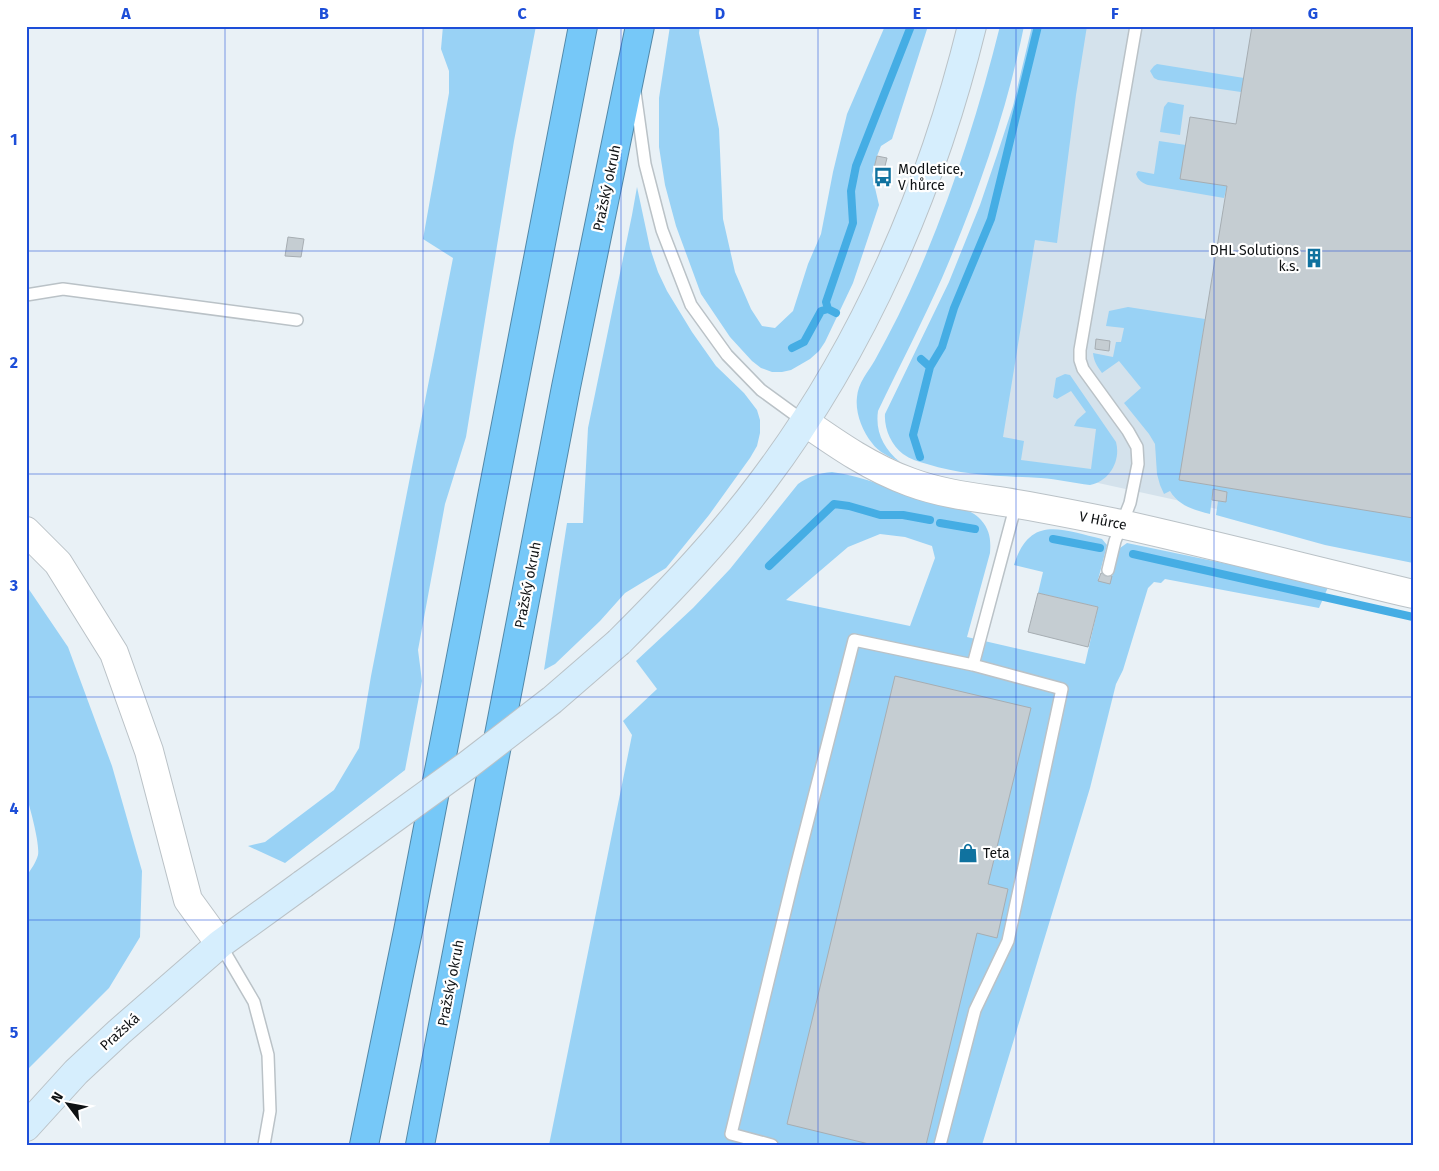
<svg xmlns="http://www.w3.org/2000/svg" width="1439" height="1171" viewBox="0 0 1439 1171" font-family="'Fira Sans',sans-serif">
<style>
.built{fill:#d4e2ec}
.green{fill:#99d2f5;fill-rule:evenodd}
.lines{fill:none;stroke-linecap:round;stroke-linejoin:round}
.stream{stroke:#45ade4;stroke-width:8}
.building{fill:#c5cdd2;stroke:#a6adb2}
.service-casing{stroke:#bac2c7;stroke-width:14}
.tertiary-casing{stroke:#bac2c7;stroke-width:30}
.secondary-casing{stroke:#bac2c7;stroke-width:30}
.motorway-casing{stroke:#5288a8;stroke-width:30}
.service{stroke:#fff;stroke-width:11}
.tertiary{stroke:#fff;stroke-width:28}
.secondary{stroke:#d6eefd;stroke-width:28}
.motorway{stroke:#76c8f8;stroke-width:28}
.secondary-bridge-casing{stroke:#bac2c7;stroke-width:30;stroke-linecap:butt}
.secondary-bridge{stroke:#d6eefd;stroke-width:28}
.grid{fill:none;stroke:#1d4ed8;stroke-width:1;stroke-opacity:0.55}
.labels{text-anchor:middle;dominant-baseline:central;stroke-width:4.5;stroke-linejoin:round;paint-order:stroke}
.poi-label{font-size:14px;fill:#0f1214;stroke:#fff;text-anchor:start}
.street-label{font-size:14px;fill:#0f1214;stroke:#fff}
.neatline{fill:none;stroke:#1d4ed8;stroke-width:2}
.grid-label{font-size:16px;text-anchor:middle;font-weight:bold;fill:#1d4ed8}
</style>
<rect width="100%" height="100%" fill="#e9f1f6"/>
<path class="built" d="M1044,26H1413V552L907,441Z"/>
<path class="green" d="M443,26H536L514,141L466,437L445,504L418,650L422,681L405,770L285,863L248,846L265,842L334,790L359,748L371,676L453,258L423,239L449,93V71L441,49Z
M670,26H700L699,33L719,129L723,219L735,272L751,309L762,326L775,328L793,311L808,264L821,234L833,172L847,114L885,26H928L892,139L881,146L877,156L872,175L879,205L853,283L825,342L819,351L810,359L791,370L782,372H772L761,368L752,361L730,337L701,294L676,226L665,185L659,147V98Z
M1000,26H1024C1007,111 976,199 942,278C922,323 899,367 878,411C875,432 884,449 900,462C890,457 878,452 872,443C862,431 855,412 857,397C858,383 868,372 875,360C891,331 906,301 919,271C953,192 979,110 1000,26Z
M1032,26H1087L1076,95L1057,243L1035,240L1003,437L1024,441L1021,460L1091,469L1096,429L1074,426L1077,420L1086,412L1071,391L1057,399L1053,397L1056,378L1065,374L1070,375L1116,442C1121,460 1110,481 1090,485C1074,483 1057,479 1041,478C1003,476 964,476 927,464C919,462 910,459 903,454C891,445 884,428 885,414L949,282L980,205L997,155L1013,106Z
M1157,64L1244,78L1241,92L1158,80L1154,78L1150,71L1154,66Z
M1168,102L1184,105L1180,135L1160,132L1164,107Z
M1159,141L1186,145L1181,178L1227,186L1224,198L1148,185C1142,183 1138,180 1136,174L1138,171L1154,174Z
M637,187L650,248L658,272L667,291L692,332L716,366L744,393L757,410L760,420V433L757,446L750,458L709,515L666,568L625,593L600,621L555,664L544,670L567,523H583L588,428L632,215Z
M1128,307L1205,319L1180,480L1413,517V563L1325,545L1216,515L1218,501L1226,502L1227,492L1213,490L1210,514C1194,510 1179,506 1170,491L1164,494L1160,485L1157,474L1155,444L1149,434L1124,403L1141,388L1119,361L1102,373C1097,366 1094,362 1093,353L1113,357L1116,342H1121L1124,328L1106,326L1109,311Z
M832,472C864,476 893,490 924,500C942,506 968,505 981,520C990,530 991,540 990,553L967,637L1085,664L1098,607L1038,593L1043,572L1014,565C1030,514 1062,530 1102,539L1107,545L1098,580L1110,583L1120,548L1127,543L1329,585L1319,608L1165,579L1161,583L1154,582L1148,588L1123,670L1116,684L1090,788L982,1145H549L632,735L623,721L657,689L636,661L693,608L730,569L798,484C809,476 819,473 832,472ZM880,534L905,537L932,546L935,558L910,626L786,600L848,547Z
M26,585L68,647L112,766L142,871L140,937L109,988L26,1071V876C31,870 36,862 38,855C40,844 30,807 26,795Z"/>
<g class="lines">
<path class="stream" d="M836,313L828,309L826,302L853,223L851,191L856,166L911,26
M792,348L804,342L821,311L828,309
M930,367L942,347L954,308L991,219L1038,26
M920,457L913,435L930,367L921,359
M940,523L975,529
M1053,539L1100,548
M1133,554L1413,617
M769,566L834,504L849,506L880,515H903L930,520"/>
</g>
<path class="building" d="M1252,26H1413V518L1179,480L1227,186L1180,179L1190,117L1236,124Z
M877,156L887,158L884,170L874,168Z
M288,237L304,239L301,257L285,256Z
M1096,339L1110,341L1109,351L1095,349Z
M1213,489L1227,492L1226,502L1212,500Z
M1101,573L1112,576L1110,584L1098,581Z
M1038,593L1098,607L1088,647L1028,632Z
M895,676L1031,708L988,884L1008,889L997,938L977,933L926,1145H873L787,1124Z"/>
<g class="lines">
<defs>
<path id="service" d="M635,92L645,164L662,230L691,305L727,355L761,390L805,422
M26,295L63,289L297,320
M1108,570L1115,541L1130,503L1138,464L1137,447L1128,431L1083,369L1080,360V350L1136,26
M973,665L1016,504
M220,944L254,1002L268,1055L270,1111L264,1145
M772,1145L731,1134L795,871L854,640L973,665L1062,689L1008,941L975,1010L940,1145"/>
<path id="tertiary" d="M805,422C838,445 871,468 910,482C945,495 981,498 1017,504C1052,510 1087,517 1121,524C1219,546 1316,571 1413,594
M26,531L58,563L114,653L149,751L188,900L220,944"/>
<path id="secondary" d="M619,642C670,591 720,539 763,481C864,347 932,189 972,26
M26,1127L76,1072L119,1032L220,944L303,884"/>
<path id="motorway" d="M364,1145L408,931L583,26
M420,1145L566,387L640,26"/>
</defs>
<use href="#service" class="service-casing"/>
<use href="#tertiary" class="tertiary-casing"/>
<use href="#secondary" class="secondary-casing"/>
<use href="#motorway" class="motorway-casing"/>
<use href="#service" class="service"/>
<use href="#tertiary" class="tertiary"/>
<use href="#secondary" class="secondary"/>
<use href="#motorway" class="motorway"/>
<defs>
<path id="secondary-bridge" d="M303,884L469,764L552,700L619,642"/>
</defs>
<use href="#secondary-bridge" class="secondary-bridge-casing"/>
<use href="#secondary-bridge" class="secondary-bridge"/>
</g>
<path class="grid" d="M225,26V1145M423,26V1145M621,26V1145M818,26V1145M1016,26V1145M1214,26V1145M26,251H1413M26,474H1413M26,697H1413M26,920H1413"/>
<defs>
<symbol id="bus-bare" viewBox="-9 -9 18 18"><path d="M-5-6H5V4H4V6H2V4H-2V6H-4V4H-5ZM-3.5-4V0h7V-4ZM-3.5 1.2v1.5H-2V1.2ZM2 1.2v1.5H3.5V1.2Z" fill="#10729f" stroke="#fff" stroke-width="2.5" paint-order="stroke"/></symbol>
<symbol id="building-bare" viewBox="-9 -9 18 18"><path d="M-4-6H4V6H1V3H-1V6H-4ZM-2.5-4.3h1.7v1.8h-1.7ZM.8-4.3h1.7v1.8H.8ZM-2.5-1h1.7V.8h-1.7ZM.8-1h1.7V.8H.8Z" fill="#10729f" stroke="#fff" stroke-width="2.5" paint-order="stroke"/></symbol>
<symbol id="shop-bare" viewBox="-9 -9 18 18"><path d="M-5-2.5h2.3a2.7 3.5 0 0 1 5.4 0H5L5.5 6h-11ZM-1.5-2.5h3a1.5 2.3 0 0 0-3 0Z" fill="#10729f" stroke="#fff" stroke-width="2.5" paint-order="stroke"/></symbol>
</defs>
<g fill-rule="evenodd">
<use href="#bus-bare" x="869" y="163" width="28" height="28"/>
<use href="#building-bare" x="1300" y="244" width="28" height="28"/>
<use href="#shop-bare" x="954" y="839" width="28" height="28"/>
</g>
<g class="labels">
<g class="poi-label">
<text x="898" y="169">Modletice,<tspan x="898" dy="16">V hůrce</tspan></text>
<text x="1299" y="250" text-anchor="end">DHL Solutions<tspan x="1299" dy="16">k.s.</tspan></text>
<text x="983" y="853">Teta</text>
</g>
<g class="street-label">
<text transform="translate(607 188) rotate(-78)">Pražský okruh</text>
<text transform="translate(1103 521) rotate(11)">V Hůrce</text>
<text transform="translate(528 585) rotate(-79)">Pražský okruh</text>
<text transform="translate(451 983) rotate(-79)">Pražský okruh</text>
<text transform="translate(120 1032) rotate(-42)">Pražská</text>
</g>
</g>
<rect width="1439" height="1171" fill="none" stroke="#ffffff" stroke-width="55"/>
<g transform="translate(68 1104) rotate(302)" stroke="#ffffff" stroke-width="4" paint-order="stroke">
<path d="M0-4L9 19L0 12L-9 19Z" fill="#0f1214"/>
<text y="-8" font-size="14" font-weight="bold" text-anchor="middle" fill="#0f1214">N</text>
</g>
<rect x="28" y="28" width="1384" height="1116" class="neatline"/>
<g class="grid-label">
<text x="126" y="19">A</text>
<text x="324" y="19">B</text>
<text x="522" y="19">C</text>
<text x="720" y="19">D</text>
<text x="917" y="19">E</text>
<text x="1115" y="19">F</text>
<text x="1313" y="19">G</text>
<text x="14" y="145">1</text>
<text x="14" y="368">2</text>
<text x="14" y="591">3</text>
<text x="14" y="814">4</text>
<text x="14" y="1038">5</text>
</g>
</svg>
